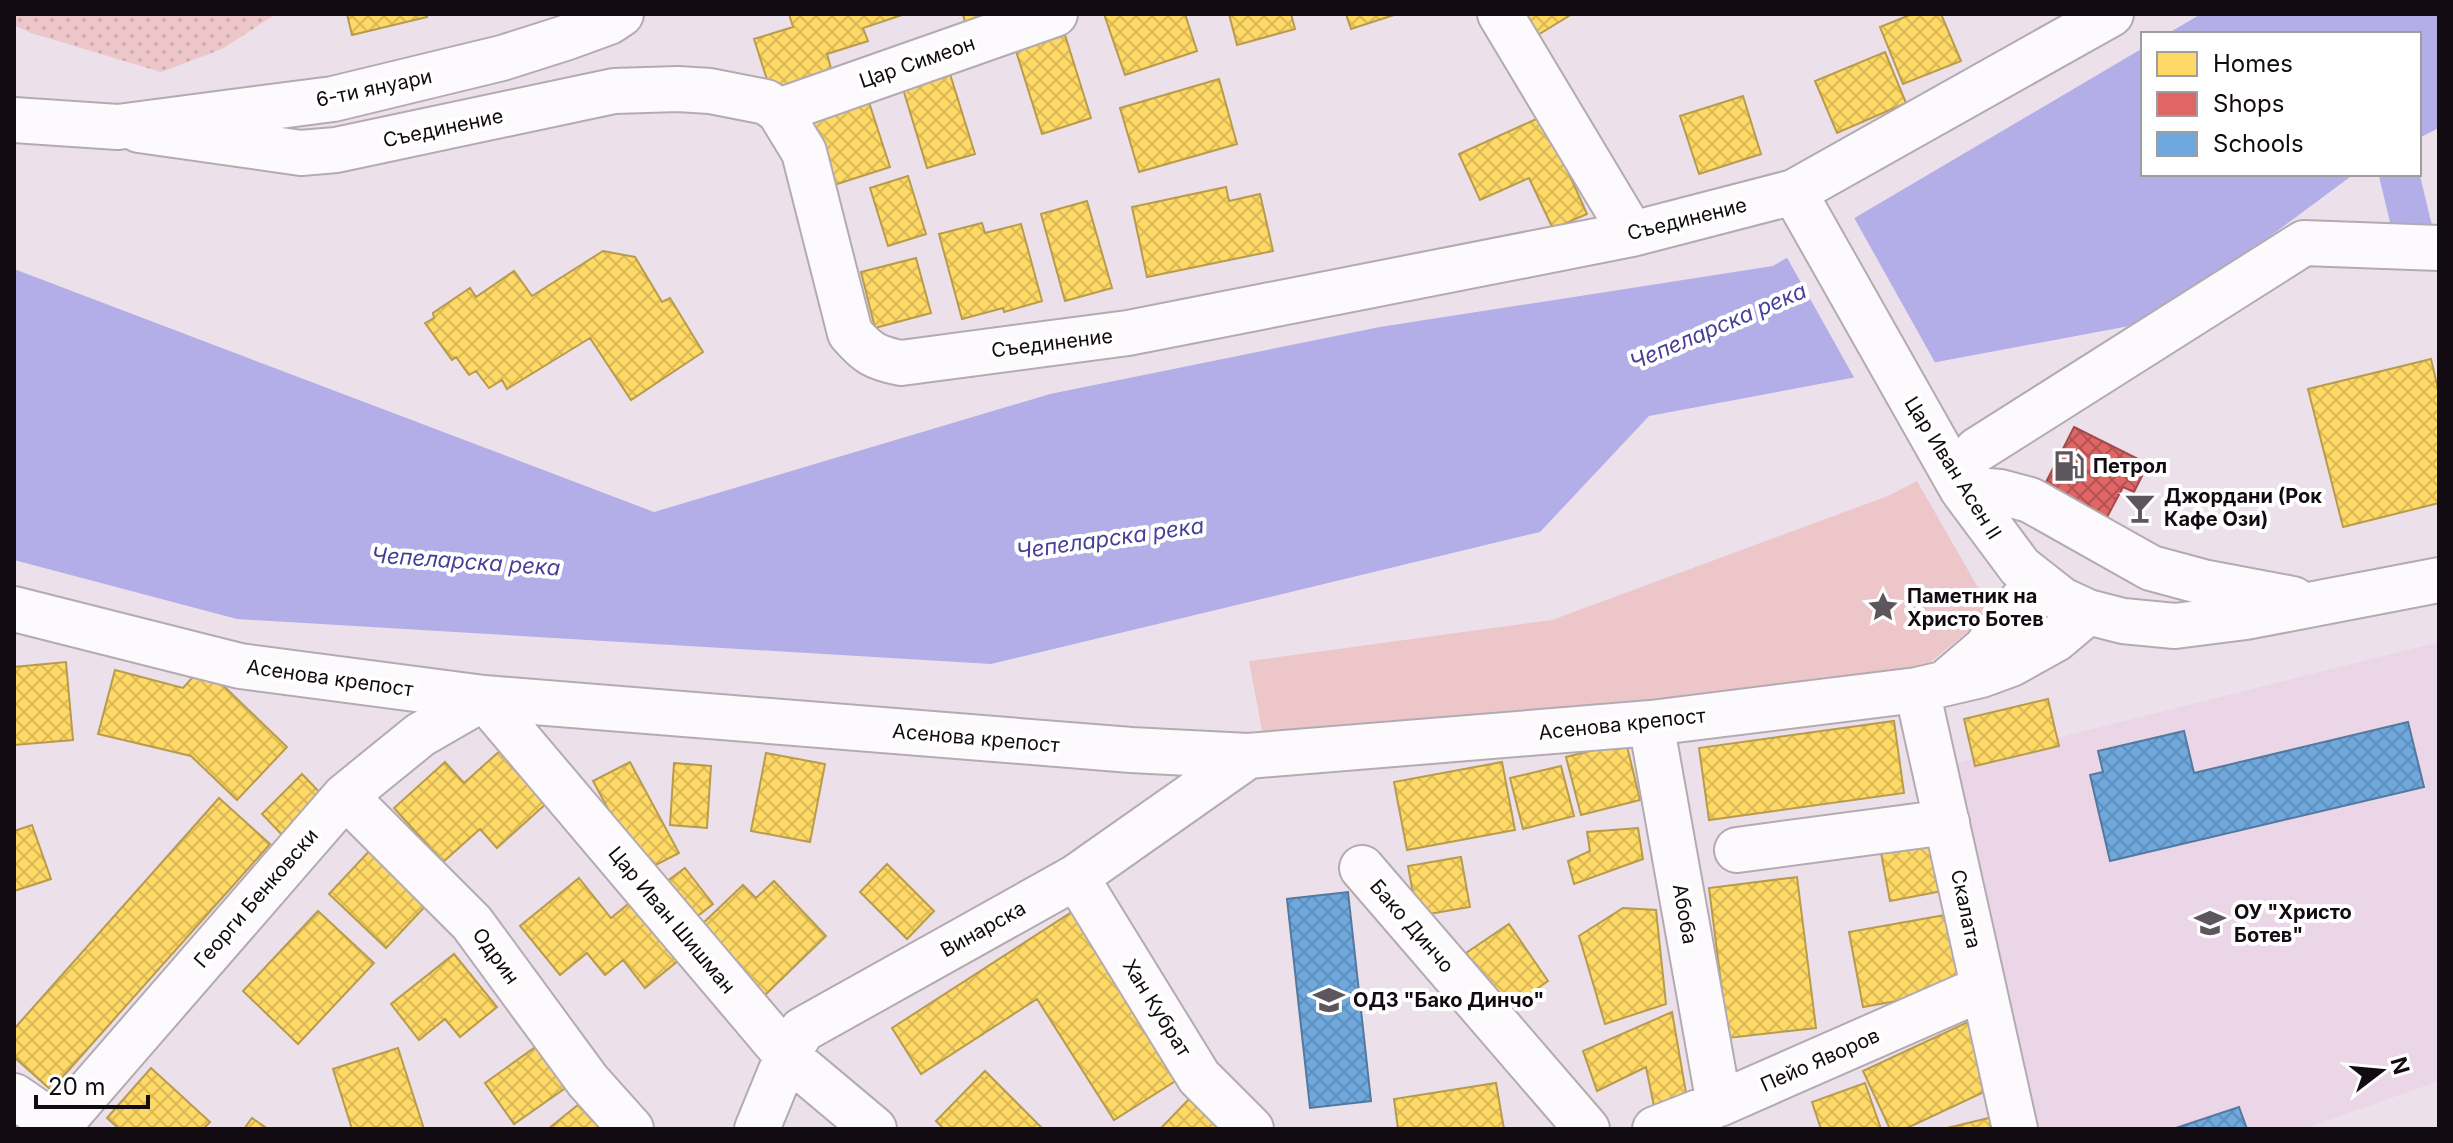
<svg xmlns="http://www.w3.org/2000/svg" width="2453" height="1143" viewBox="0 0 2453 1143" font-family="Inter,sans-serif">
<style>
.built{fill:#ebd6e7}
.grass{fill:url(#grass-dots)}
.park{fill:#edc6ca}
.water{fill:#b3aee7}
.pier{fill:#ece0ea}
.homes{fill:url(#homes-cross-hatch);stroke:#b89b4c;stroke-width:2}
.shops{fill:url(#shops-cross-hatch);stroke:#a24b4c;stroke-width:2}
.schools{fill:url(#schools-cross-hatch);stroke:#53799f;stroke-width:2}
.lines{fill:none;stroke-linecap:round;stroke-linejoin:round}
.canal{stroke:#b3aee7;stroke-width:40}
.minor-casing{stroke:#b4abb2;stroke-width:48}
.major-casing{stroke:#b4abb2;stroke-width:48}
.minor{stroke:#fcfafc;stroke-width:44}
.major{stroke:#fcfafc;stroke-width:44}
.labels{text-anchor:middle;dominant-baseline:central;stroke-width:8;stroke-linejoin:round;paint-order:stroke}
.street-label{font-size:20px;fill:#120b11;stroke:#fff}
.poi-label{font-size:20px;font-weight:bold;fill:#120b11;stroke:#fff;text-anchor:start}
.water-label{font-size:22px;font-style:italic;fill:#483e97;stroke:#fff}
</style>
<defs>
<pattern id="grass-dots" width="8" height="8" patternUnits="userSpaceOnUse" patternTransform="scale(2)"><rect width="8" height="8" fill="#edc6ca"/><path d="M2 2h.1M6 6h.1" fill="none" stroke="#caa9ac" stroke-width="1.8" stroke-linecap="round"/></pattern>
<pattern id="homes-cross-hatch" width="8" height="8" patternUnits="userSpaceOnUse" patternTransform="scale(2)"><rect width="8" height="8" fill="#ffd966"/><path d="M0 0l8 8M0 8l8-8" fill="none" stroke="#dab957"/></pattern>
<pattern id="shops-cross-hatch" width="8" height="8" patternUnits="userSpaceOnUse" patternTransform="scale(2)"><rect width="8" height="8" fill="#e06666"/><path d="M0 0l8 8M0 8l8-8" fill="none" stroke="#b45253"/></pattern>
<pattern id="schools-cross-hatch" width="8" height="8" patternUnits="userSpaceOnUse" patternTransform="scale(2)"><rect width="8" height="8" fill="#6fa8dc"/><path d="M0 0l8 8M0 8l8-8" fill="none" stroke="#5f8fbc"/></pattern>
</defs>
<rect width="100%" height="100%" fill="#ece0ea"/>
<path class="built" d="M2439,642V1081L2303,1129H2022L1950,765Z"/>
<path class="grass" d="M14,14H276L222,49L161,72L31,33L14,25Z"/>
<path class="park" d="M1917,481L1992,612L1906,682L1265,746L1249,661L1552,620L1888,496Z"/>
<path class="water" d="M2201,14H2439V128L2419,138V34H2167Z
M2143,48V174H2354L2156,321L1649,416L1540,532L991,664L237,619L14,560V269L654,512L1050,394L1380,327L1773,266Z"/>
<path class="pier" d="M1852,214L1937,366L1856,381L1785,254Z"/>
<path class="homes" d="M347,14H426L427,17L352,35Z
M789,14H905L863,28L868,41L827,54L832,72L771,92L754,39L793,27Z
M963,14H1013L966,27Z
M1104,14H1185L1197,51L1125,75Z
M1229,14H1291L1295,29L1237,45Z
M1346,14H1397L1351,29Z
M1518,14H1572L1533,38Z
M1912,14H1941L1961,61L1903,84L1880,27Z
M1065,35L1091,118L1042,134L1016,51Z
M1885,52L1906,103L1837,133L1815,81Z
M950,74L975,154L927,168L903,89Z
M1219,79L1237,144L1139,172L1120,108Z
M866,93L890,167L831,186L808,111Z
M1743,96L1761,154L1699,174L1680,116Z
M1543,116L1587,214L1553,229L1529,178L1480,200L1459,154Z
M908,176L926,234L888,246L870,188Z
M1226,187L1229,201L1260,194L1273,251L1147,277L1132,207Z
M1087,201L1112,288L1065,301L1041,214Z
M982,223L985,233L1021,224L1042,301L1004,312L1003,308L962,319L939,234Z
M603,251L635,257L662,302L670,298L703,352L631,400L590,338L507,389L502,380L489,388L476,371L469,375L456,357L452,360L425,323L434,318L433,313L470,288L476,297L514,271L532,296Z
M916,258L931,313L875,328L861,272Z
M2431,359L2439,393V503L2343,527L2308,389Z
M66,662L73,740L14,745V667Z
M203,666L287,747L237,800L191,756L98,734L115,670L183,688Z
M2048,699L2059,746L1975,766L1964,719Z
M1894,721L1904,793L1709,820L1699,748Z
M1626,742L1640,800L1581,815L1566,757Z
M502,749L548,802L497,848L480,829L443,862L394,808L445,762L464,783Z
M766,753L825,764L810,842L751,831Z
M630,762L679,853L642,872L593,781Z
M1502,762L1515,830L1407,850L1394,782Z
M674,763L711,766L707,828L670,825Z
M1561,766L1574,816L1523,829L1510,778Z
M302,774L329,802L289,842L262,814Z
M219,798L270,844L51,1090L14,1057V1029Z
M32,825L51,879L14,891V831Z
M1638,828L1643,859L1574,884L1568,861L1590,851L1587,832Z
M1942,830L1953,889L1890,901L1879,842Z
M374,846L431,900L386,948L329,894Z
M1461,857L1470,907L1417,916L1408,866Z
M887,864L934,911L907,939L860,892Z
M685,868L713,904L690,922L662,885Z
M1797,877L1816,1028L1728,1038L1709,888Z
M579,878L611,918L638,896L685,955L645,988L623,960L605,975L587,953L560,975L520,926Z
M774,881L826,936L764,996L699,927L743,885L756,898Z
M1078,908L1185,1075L1114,1120L1037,999L921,1074L892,1028Z
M1623,908L1656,910L1666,1004L1605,1024L1579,936Z
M318,911L374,963L298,1044L243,991Z
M1962,912L1975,987L1863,1007L1849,932Z
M1509,924L1548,981L1505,1011L1466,953Z
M454,954L497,1007L460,1037L445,1019L419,1040L391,1004Z
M1672,1012L1689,1110L1656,1116L1646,1067L1597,1091L1583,1051Z
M1970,1021L1999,1085L1905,1129H1890L1863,1071Z
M548,1038L577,1080L514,1124L485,1083Z
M398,1048L424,1129H352L333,1069Z
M151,1068L210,1122L203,1129H119L107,1118Z
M985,1071L1043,1129H944L936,1121Z
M1496,1083L1504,1129H1398L1394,1099Z
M1865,1083L1881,1129H1821L1812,1102Z
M1194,1094L1230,1129H1160Z
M589,1096L615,1129H548Z
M1997,1116L2000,1129H1943Z
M252,1118L268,1129H244Z"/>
<path class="shops" d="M2074,427L2148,464L2134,492L2123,487L2106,519L2043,488Z"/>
<path class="schools" d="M2408,722L2424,787L2110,861L2090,775L2103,772L2098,751L2184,731L2194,773Z
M1348,892L1371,1101L1310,1108L1287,899Z
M2239,1107L2247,1129H2173Z"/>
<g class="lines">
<path class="canal" d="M2399,174L2412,228"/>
<defs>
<path id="minor" d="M1500,14L1632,234
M779,111L1055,14
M139,130L301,153L336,150L614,91L678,89L710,91L766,102L779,111L804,152L850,333C867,353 875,358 901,363L1128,333L1632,234L1794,192L2111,14
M1794,192L1962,489L2020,567L2062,600L2088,612L2123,621L2175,626L2246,617L2439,580
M1977,450L2304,243L2439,248
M1962,489L2000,492L2030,500L2151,568L2203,582L2293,599
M14,609L240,666L484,698L1131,750L1248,756L1651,723L1917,690L1981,675L2011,664L2056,639L2088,612
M1951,678L1985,649L2036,582
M1917,690L2015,1129
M1651,723L1719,1104
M345,796L472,923L588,1081L631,1129
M1737,850L1947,822
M1362,868L1587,1129
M1076,877L1199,1077L1251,1129
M14,1096L62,1129
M56,1129L345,796L420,735L484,698L787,1056L874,1129
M757,1129L787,1056L802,1030L1076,877L1248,756
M1655,1129L1719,1104L1983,988"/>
<path id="major" d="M14,120L118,127L333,99L502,58L565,38L609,22L621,14"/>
</defs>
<use href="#minor" class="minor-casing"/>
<use href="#major" class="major-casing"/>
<use href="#minor" class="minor"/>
<use href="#major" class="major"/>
</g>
<defs>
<symbol id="fuel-bare" viewBox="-9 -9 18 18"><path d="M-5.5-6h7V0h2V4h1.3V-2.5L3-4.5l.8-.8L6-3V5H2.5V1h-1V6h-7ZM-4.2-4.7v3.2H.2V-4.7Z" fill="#5e565d" stroke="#fff" stroke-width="2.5" paint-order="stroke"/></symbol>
<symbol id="bar-bare" viewBox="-9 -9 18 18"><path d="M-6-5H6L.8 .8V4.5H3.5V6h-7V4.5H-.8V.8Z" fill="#5e565d" stroke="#fff" stroke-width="2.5" paint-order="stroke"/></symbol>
<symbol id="sight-bare" viewBox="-9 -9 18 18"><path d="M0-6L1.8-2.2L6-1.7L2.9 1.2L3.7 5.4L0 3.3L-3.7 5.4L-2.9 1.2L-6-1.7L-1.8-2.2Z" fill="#5e565d" stroke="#fff" stroke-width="2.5" paint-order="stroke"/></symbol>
<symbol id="school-bare" viewBox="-9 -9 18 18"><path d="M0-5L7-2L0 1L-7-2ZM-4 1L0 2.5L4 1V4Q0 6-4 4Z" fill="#5e565d" stroke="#fff" stroke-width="2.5" paint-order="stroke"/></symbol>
</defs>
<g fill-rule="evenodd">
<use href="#fuel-bare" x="2047" y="444" width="44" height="44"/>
<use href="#bar-bare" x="2118" y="486" width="44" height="44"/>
<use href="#sight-bare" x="1861" y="585" width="44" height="44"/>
<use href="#school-bare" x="2188" y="901" width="44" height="44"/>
<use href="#school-bare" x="1307" y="978" width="44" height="44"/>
</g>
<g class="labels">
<g class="street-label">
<text transform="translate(917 62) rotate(-19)">Цар Симеон</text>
<text transform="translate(374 88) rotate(-12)">6-ти януари</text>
<text transform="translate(443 128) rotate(-12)">Съединение</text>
<text transform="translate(1687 219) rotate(-14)">Съединение</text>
<text transform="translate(1052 343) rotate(-7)">Съединение</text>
<text transform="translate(1953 468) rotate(58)">Цар Иван Асен II</text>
<text transform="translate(330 678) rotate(8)">Асенова крепост</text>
<text transform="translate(1622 724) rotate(-6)">Асенова крепост</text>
<text transform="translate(976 738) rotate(5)">Асенова крепост</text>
<text transform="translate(256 898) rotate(-49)">Георги Бенковски</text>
<text transform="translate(1966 909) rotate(78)">Скалата</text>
<text transform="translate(1685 914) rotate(80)">Абоба</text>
<text transform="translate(672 920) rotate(50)">Цар Иван Шишман</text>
<text transform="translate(1412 926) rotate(49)">Бако Динчо</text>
<text transform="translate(983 929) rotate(-29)">Винарска</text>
<text transform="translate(496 956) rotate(54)">Одрин</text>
<text transform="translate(1157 1008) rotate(58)">Хан Кубрат</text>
<text transform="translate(1820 1060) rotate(-24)">Пейо Яворов</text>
</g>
<g class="poi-label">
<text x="2093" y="466">Петрол</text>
<text x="2164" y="496">Джордани (Рок<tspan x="2164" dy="23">Кафе Ози)</tspan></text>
<text x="1907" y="596">Паметник на<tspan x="1907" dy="23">Христо Ботев</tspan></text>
<text x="2234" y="912">ОУ "Христо<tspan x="2234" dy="23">Ботев"</tspan></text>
<text x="1353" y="1000">ОДЗ "Бако Динчо"</text>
</g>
<g class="water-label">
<text transform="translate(1718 326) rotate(-23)">Чепеларска река</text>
<text transform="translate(1110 538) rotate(-8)">Чепеларска река</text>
<text transform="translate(466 561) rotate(4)">Чепеларска река</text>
</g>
</g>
<rect width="2453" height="1143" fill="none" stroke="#120b11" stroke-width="32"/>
<rect x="2141" y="32" width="280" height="144" fill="#ffffff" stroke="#a09da0" stroke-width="2"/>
<rect x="2157" y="52" width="40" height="24" fill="#ffd966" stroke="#a09da0" stroke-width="2"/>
<text x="2213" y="72" font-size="24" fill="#120b11">Homes</text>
<rect x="2157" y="92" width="40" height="24" fill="#e06666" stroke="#a09da0" stroke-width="2"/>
<text x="2213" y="112" font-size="24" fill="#120b11">Shops</text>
<rect x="2157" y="132" width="40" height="24" fill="#6fa8dc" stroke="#a09da0" stroke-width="2"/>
<text x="2213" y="152" font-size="24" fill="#120b11">Schools</text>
<g transform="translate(2381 1071) rotate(74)" stroke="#ffffff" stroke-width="6" paint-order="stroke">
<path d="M0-6L14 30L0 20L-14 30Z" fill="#120b11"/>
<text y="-12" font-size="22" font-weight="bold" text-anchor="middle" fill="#120b11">N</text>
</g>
<path d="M36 1095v12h112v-12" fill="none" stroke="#120b11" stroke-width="4"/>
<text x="48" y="1095" font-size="24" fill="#120b11" stroke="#ffffff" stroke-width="6" paint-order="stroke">20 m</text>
</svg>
